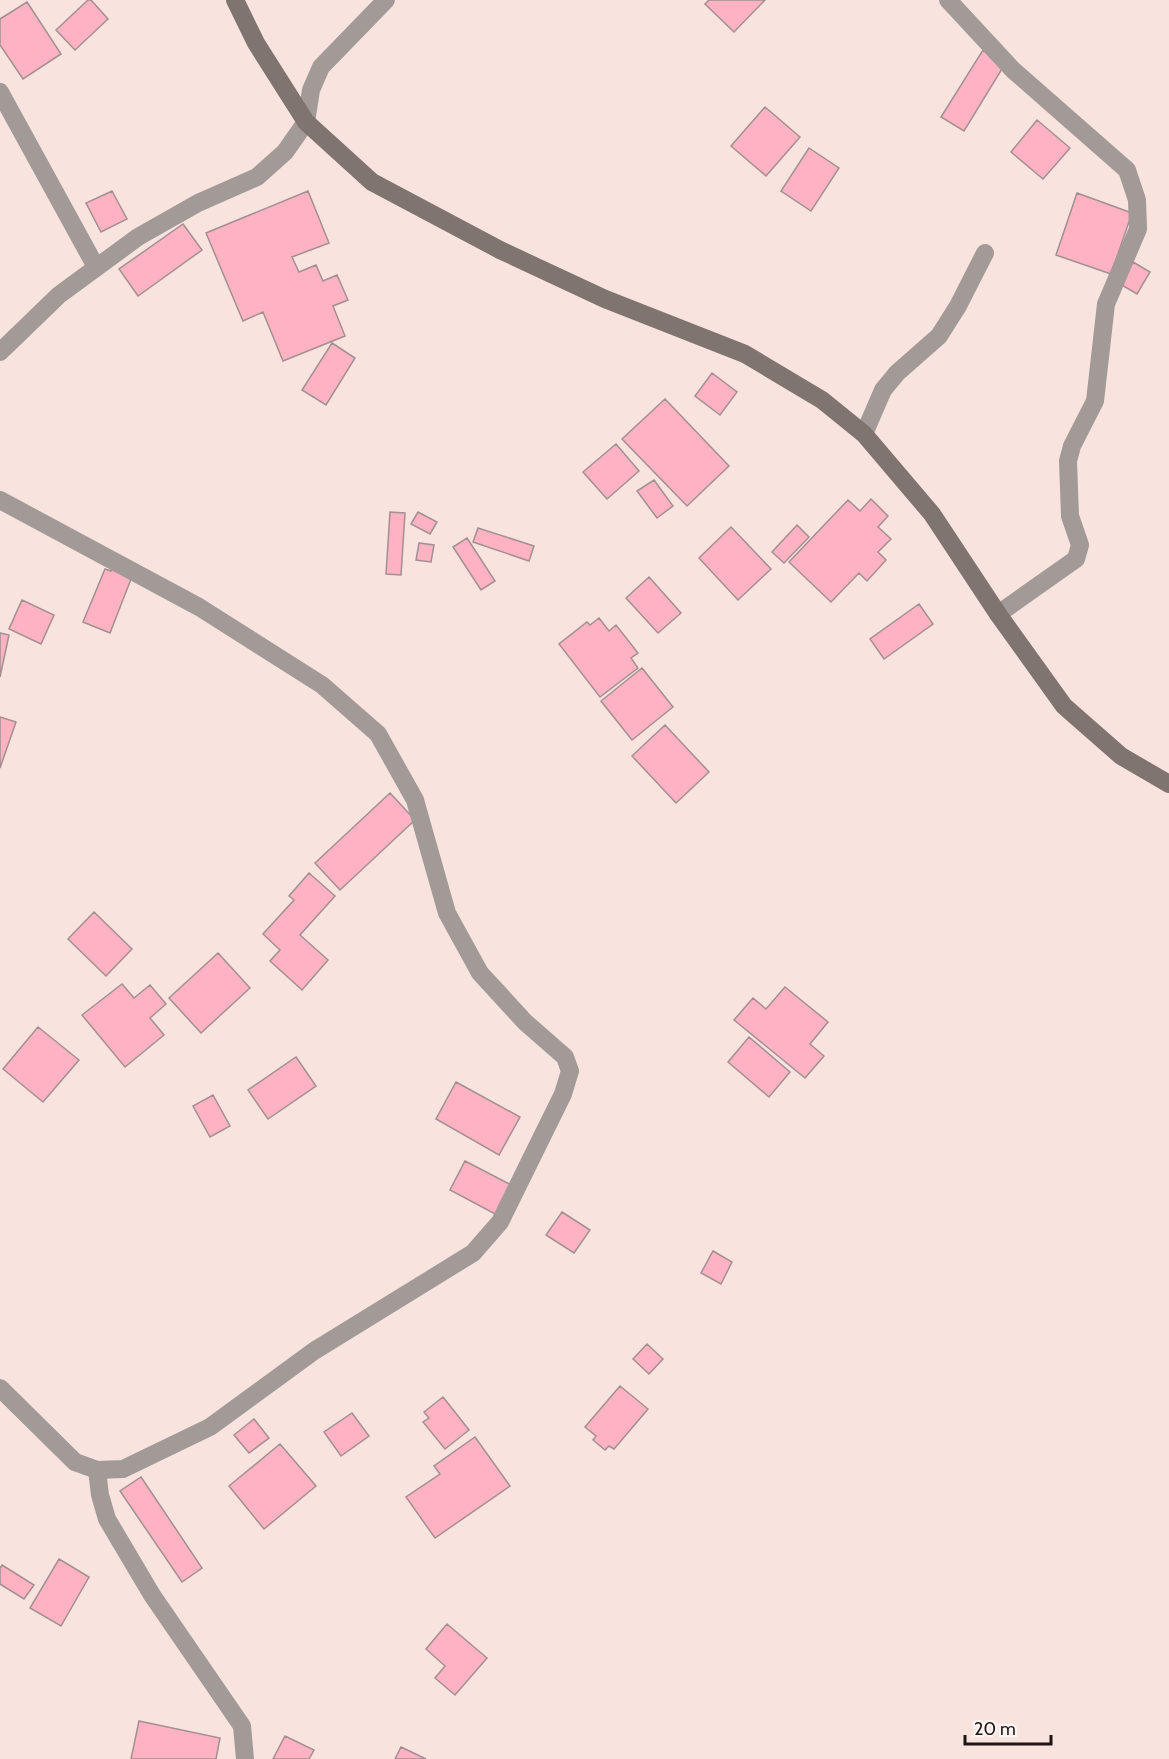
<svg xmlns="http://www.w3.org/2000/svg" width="1169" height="1759" viewBox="0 0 1169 1759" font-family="Cabin,sans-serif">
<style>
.building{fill:#ffb2c2;stroke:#a28f92;stroke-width:1.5}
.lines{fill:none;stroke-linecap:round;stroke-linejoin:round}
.street{stroke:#a19a96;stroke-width:18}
.secondary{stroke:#7f756e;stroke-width:18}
</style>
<rect width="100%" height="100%" fill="#f8e3df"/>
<path class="building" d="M88,0H91L108,19L75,50L56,30Z
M709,0H765L734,32L705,4Z
M27,2L61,54L23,79L0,45V19Z
M983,50L1005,64L964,131L941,117Z
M765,107L800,137L766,176L731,146Z
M1037,120L1070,148L1043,179L1011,152Z
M809,148L839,168L811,211L781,191Z
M112,191L127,219L101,232L86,203Z
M308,191L329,243L292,257L299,272L316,265L323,281L337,275L348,300L333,306L345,336L283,361L263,312L243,321L206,233Z
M1077,193L1132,213L1111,274L1056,255Z
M183,224L202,250L138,296L119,269Z
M1133,262L1150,272L1137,294L1120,284Z
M332,343L355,358L326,405L302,390Z
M712,373L737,392L720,415L695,396Z
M665,399L729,466L687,506L622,439Z
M616,444L639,471L607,499L583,472Z
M654,480L673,506L657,518L637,491Z
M871,499L888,516L878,527L891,539L878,552L886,560L867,581L859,573L831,602L789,562L848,500L860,511Z
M390,512L405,513L401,575L386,574Z
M418,512L437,522L430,534L411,524Z
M797,525L809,537L784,563L772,552Z
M731,527L771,569L738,600L699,558Z
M478,528L534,546L529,561L473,542Z
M467,538L495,581L481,590L453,547Z
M419,543L434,545L431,562L416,560Z
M114,566L133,574L110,633L83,622L105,569L111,571Z
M649,577L681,613L658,633L626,598Z
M22,600L54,615L41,644L9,629Z
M919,604L933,624L884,659L870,639Z
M599,618L609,631L616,625L638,653L631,658L638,668L600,697L559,644L587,622L590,625Z
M0,633L9,635L0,677Z
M642,668L673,707L632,740L601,701Z
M0,717L16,722L0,768Z
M665,725L709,772L676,803L632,756Z
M390,793L415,820L340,890L315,863Z
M309,873L335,896L300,935L328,960L302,990L270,961L280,950L263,934L294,900L289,896Z
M94,912L132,949L106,976L68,939Z
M218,953L250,988L201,1033L169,998Z
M122,984L134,998L150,985L166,1004L150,1018L164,1035L125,1067L82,1015Z
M785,987L828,1022L810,1044L824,1056L805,1078L734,1020L753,998L766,1009Z
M38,1027L79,1060L43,1102L3,1069Z
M749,1037L790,1072L769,1097L728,1062Z
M296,1057L316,1086L268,1119L248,1090Z
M456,1082L520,1117L499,1155L436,1119Z
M213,1095L230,1126L210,1137L193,1106Z
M465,1161L513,1186L497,1215L450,1190Z
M562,1212L590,1230L574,1253L546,1235Z
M713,1251L732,1262L721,1284L701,1273Z
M647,1344L663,1359L649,1374L633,1359Z
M620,1386L648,1409L614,1449L609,1446L605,1450L593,1440L596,1436L585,1427Z
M443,1397L469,1430L445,1449L423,1422L429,1418L424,1412Z
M352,1413L369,1436L341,1456L324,1432Z
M254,1419L269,1438L249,1453L234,1435Z
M475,1437L510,1486L435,1538L406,1497L440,1474L434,1466Z
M280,1444L316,1486L264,1529L229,1486Z
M141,1477L202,1568L182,1582L120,1491Z
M59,1559L89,1577L61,1626L30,1608Z
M2,1565L34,1585L24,1599L0,1584V1568Z
M447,1624L487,1658L455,1695L435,1678L445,1666L426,1649Z
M139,1721L220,1738L216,1759H131Z
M285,1736L314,1750L309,1759H273Z
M401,1747L426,1759H395Z"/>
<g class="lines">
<path class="street" d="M948,0L1013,70L1127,170L1137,200L1138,229L1106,304L1095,401L1072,446L1068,461L1070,516L1080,545L1076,559L998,614
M0,92L96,267
M0,352L59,295L138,237L198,203L257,177L285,152L306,122L311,90L321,67L386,0
M864,434L883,390L897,373L939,336L958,306L985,253
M0,500L199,607L322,685L378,734L415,800L447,913L480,973L525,1022L565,1057L570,1071L563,1094L500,1222L473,1253L314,1351L210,1427L123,1469L97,1470L75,1462L0,1388
M97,1470L100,1495L107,1519L152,1595L242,1726L245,1759"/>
<path class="secondary" d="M235,0L256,43L306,122L372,182L500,250L605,299L745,354L822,400L864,434L932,514L998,614L1064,706L1121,756L1169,784"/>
</g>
<path d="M965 1735v9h86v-9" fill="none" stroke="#1d1614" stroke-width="3"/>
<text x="974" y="1735" font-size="18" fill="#1d1614" stroke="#fcf4f2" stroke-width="4.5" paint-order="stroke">20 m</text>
</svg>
